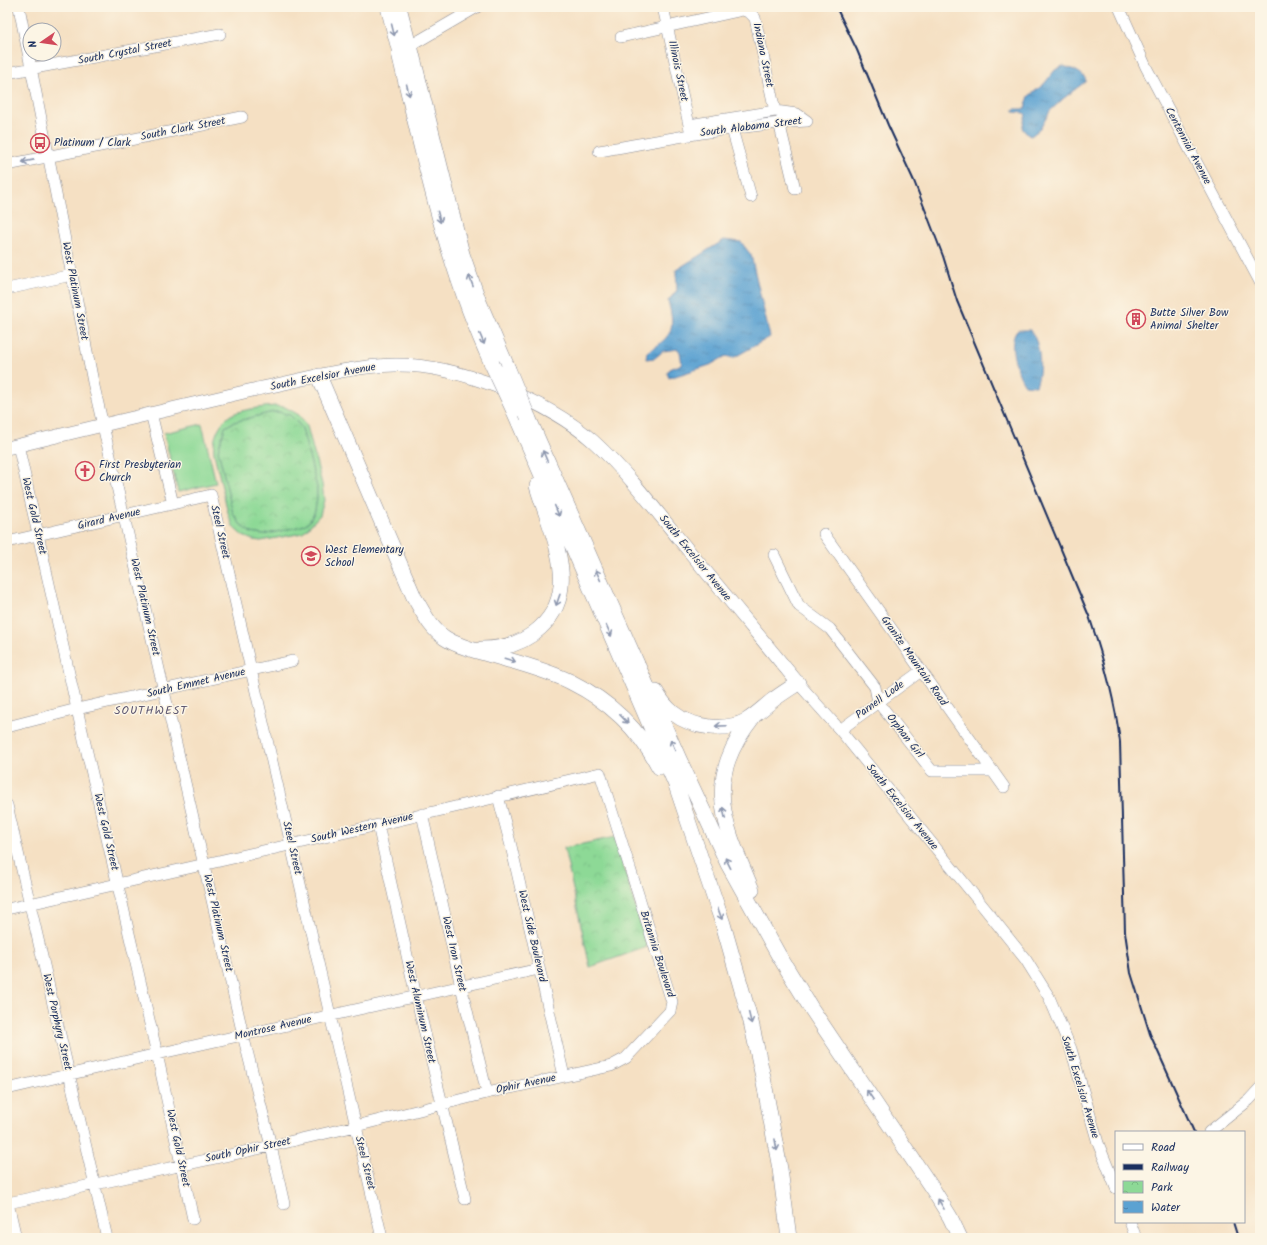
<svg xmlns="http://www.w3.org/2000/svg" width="1267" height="1245" viewBox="0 0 1267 1245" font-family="Kalam,sans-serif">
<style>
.park{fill:url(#park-crowns);stroke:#54847a}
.pitch{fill:#8dd996;stroke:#54847a;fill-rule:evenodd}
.water{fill:url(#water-ripples);stroke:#3c6898}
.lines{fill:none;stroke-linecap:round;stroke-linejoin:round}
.minor-casing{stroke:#888890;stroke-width:12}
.major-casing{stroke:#888890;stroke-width:14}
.highway-casing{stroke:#888890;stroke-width:16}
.minor{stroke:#fff;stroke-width:11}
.major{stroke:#fff;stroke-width:13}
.highway{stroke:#fff;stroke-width:15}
.rail{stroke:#1b2f5e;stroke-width:2}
.highway-bridge-casing{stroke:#888890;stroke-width:16;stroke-linecap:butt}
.highway-bridge{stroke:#fff;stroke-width:15}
.oneway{stroke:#8d97ae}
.labels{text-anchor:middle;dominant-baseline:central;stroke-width:3;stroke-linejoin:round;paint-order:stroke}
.street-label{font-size:11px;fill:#1b2f5e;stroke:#fcf5e5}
.poi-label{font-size:11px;fill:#1b2f5e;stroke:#fcf5e5;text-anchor:start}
.neighbourhood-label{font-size:12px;letter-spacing:1px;fill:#5e5872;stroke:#fcf5e5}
</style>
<defs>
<pattern id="park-crowns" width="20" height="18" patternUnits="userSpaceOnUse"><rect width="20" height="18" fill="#8dd996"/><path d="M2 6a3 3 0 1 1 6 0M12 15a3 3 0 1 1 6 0" fill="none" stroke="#79bb84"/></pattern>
<pattern id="water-ripples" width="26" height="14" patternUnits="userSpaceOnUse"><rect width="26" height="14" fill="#5ca2d2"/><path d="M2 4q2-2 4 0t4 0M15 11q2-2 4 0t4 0" fill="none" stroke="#4b84ae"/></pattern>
</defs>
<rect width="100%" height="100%" fill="#fcf5e5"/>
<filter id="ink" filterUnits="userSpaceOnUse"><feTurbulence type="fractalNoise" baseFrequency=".025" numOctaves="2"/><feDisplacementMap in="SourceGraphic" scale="8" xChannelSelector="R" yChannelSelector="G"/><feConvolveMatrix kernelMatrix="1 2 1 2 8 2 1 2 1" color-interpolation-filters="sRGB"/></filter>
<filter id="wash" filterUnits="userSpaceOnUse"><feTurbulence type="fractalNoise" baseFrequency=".012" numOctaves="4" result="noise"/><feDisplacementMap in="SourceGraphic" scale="16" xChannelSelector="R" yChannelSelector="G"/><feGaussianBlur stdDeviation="0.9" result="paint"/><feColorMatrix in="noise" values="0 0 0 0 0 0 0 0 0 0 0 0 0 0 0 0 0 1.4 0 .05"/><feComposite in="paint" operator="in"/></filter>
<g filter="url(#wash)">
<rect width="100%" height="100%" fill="#f5e0c3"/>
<path class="park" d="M273,412H279L290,415L295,420L302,428L317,487V498L315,511L309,522L302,526L263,535L251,533L241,525L233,514L218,450L225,427L234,422Z
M615,837L647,947L590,967L564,848Z"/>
<path class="pitch" d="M275,406L285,407L299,415L307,426L322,484L324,500L320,515L303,533L261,541L253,540L243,536L234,528L229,517L214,453C212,438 220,419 235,413C247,409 262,407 275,406ZM273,412H279L290,415L295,420L302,428L317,487V498L315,511L309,522L302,526L263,535L251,533L241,525L233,514L218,450L225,427L234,422Z
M202,424L216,483L178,492L164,433Z"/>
<path class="water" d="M1063,66C1070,68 1085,73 1086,81L1064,98L1050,111L1040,129L1031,136L1028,135L1022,128L1026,115L1024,113L1014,112V109H1025L1029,96L1044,84L1055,70Z
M724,240L741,242L751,255L770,337L733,358L726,356L710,365L669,378L667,373L670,369L682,364L680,352L678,349L663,351L655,358L646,359L647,352C672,337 676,330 668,301L677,290L676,270Z
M1018,330H1030C1041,343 1042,370 1036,386L1025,385C1017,374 1006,341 1018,330Z"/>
</g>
<g filter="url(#ink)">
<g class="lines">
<defs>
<path id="minor" d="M19,7L93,382L243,1035L271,1146L284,1204
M663,7L691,134
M1119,7L1146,67L1260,282
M621,37L743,10L750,13L755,18L775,111
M403,50L477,7
M7,73L220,34
M779,122L795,189
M689,125L775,111L797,114L807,121
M732,129L751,197
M599,151C668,139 737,125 807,121
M7,165L242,117
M7,289L72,275
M151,413L173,504
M18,445L77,709L157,1054L193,1219
M824,534L1004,787
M7,542L211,495L330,1015L382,1238
M774,555L799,606L830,629L875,687L878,702L932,771H993
M798,683L840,730L986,910L1026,960L1049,997L1071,1049L1098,1143L1116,1188
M7,727L77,709L292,661
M840,730L921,671
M498,796L511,846L564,1076
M7,805L107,1238
M422,814L461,986L487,1093
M378,825L416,996L465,1199
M7,909L378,825L600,773L672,1002L670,1011L626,1058L611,1066L487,1093L356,1126L271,1146L8,1203
M7,1089L157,1054L539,969
M1209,1132L1249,1100L1260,1088
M7,1199L16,1238
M1130,1222L1136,1238"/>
<path id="major" d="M387,7L399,53
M400,7L410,46
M7,448C90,428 174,408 257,389C303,380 349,366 395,365C457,364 546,400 593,441C625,470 652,505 679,539C719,587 758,635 798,683"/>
<path id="highway" d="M410,46L462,254L479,302L508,369
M399,53C424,158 446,265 492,364
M319,376L414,597C423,612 430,628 445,638C460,648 485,653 502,658C525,665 549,671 571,682C609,701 639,729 659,767
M514,411L676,785L723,924L751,1022L763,1077L780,1169L789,1238
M528,417L679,759L728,864L778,954L811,1008L934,1191L950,1217L960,1238
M482,649C503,649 524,643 540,628C583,589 550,531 537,486
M656,692C660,699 666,707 673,713C692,728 725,732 746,721C756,715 764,707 773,700C781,694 789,689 798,683
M752,890C724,823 702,782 753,717"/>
</defs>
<use href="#minor" class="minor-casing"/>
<use href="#major" class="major-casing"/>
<use href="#highway" class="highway-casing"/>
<use href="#minor" class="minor"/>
<use href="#major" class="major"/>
<use href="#highway" class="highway"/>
<path class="rail" d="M836,7L857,50L888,125L914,181L943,256L957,301L1089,616C1103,657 1115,699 1120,742L1125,932L1131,973L1150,1034L1194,1132
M1233,1222L1238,1238"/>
<defs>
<path id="highway-bridge" d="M492,364L514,411
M508,369L528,417"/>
</defs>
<use href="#highway-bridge" class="highway-bridge-casing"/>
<use href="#highway-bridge" class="highway-bridge"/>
</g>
<defs><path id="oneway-shaft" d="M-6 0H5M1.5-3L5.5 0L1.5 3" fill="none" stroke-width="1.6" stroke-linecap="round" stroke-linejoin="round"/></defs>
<g class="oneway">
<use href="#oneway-shaft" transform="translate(393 30) rotate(76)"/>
<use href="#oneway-shaft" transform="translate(408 90) rotate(76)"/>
<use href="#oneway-shaft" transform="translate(28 161) rotate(169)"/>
<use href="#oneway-shaft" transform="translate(439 217) rotate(75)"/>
<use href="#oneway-shaft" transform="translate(471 281) rotate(-111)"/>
<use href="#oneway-shaft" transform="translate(482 339) rotate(67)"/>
<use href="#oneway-shaft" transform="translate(545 456) rotate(-113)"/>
<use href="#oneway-shaft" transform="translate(557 511) rotate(67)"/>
<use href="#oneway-shaft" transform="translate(598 575) rotate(-114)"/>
<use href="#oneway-shaft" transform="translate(558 600) rotate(109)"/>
<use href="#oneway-shaft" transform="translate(609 631) rotate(66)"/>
<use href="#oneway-shaft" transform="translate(510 660) rotate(17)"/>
<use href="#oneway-shaft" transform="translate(624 719) rotate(46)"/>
<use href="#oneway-shaft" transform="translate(721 726) rotate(178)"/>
<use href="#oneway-shaft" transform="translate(673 745) rotate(-113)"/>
<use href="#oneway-shaft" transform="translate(724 813) rotate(-103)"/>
<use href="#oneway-shaft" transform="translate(728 863) rotate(-117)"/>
<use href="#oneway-shaft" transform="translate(720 914) rotate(70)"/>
<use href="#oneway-shaft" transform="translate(750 1018) rotate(76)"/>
<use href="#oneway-shaft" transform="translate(870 1095) rotate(-124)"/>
<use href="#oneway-shaft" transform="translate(776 1145) rotate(80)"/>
<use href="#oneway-shaft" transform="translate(941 1204) rotate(-121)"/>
</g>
</g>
<defs>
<symbol id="bus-ring" viewBox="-11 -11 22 22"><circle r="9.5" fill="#fcf5e5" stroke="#d1495b" stroke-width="1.5"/><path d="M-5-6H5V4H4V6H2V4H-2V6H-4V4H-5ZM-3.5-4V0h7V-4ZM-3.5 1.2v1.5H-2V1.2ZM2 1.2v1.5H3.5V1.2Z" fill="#d1495b"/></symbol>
<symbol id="building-ring" viewBox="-11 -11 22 22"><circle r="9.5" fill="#fcf5e5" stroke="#d1495b" stroke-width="1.5"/><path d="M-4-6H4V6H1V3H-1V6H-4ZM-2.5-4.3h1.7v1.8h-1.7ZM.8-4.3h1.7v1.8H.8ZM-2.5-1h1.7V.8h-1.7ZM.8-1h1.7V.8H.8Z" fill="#d1495b"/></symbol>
<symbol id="church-ring" viewBox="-11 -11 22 22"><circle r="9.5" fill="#fcf5e5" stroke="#d1495b" stroke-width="1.5"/><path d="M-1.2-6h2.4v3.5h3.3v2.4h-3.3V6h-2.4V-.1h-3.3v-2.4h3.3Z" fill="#d1495b"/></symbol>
<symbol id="school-ring" viewBox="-11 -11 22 22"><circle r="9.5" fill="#fcf5e5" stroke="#d1495b" stroke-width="1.5"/><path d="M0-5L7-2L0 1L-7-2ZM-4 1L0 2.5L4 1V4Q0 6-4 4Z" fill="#d1495b"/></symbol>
</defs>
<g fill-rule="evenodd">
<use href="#bus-ring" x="29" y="132" width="22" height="22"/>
<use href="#building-ring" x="1125" y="308" width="22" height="22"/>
<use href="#church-ring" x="74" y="460" width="22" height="22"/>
<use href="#school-ring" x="300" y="545" width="22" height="22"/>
</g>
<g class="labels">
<g class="street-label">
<text transform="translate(125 52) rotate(-11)">South Crystal Street</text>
<text transform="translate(763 55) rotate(78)">Indiana Street</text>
<text transform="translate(678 71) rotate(78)">Illinois Street</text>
<text transform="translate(751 127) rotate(-7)">South Alabama Street</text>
<text transform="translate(183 129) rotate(-11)">South Clark Street</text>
<text transform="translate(1188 146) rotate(62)">Centennial Avenue</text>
<text transform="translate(75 291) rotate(79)">West Platinum Street</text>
<text transform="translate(323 377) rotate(-11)">South Excelsior Avenue</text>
<text transform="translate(34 516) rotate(77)">West Gold Street</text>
<text transform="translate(109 519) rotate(-13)">Girard Avenue</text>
<text transform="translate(220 532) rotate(77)">Steel Street</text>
<text transform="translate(695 558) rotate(51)">South Excelsior Avenue</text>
<text transform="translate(145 607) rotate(77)">West Platinum Street</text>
<text transform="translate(914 661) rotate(55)">Granite Mountain Road</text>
<text transform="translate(196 683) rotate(-13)">South Emmet Avenue</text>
<text transform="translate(880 700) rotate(-36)">Parnell Lode</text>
<text transform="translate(905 736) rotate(52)">Orphan Girl</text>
<text transform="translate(902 807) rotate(51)">South Excelsior Avenue</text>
<text transform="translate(362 828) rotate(-13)">South Western Avenue</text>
<text transform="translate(106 832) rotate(77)">West Gold Street</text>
<text transform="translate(292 848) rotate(77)">Steel Street</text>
<text transform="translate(218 923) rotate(77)">West Platinum Street</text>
<text transform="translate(532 936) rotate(77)">West Side Boulevard</text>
<text transform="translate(454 954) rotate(77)">West Iron Street</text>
<text transform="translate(657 954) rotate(72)">Britannia Boulevard</text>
<text transform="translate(420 1012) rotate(77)">West Aluminum Street</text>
<text transform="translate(57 1022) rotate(77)">West Porphyry Street</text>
<text transform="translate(273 1028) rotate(-13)">Montrose Avenue</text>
<text transform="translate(526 1084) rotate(-12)">Ophir Avenue</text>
<text transform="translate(1080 1087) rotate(73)">South Excelsior Avenue</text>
<text transform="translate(178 1148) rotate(78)">West Gold Street</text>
<text transform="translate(248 1150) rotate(-12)">South Ophir Street</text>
<text transform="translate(365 1163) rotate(76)">Steel Street</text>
</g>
<g class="poi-label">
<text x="54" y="143">Platinum / Clark</text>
<text x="1150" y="313">Butte Silver Bow<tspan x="1150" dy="13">Animal Shelter</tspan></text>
<text x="99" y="465">First Presbyterian<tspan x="99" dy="13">Church</tspan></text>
<text x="325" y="550">West Elementary<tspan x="325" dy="13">School</tspan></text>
</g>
<g class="neighbourhood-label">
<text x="151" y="710">SOUTHWEST</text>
</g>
</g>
<rect width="1267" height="1245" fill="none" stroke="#fcf5e5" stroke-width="24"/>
<rect x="1115" y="1131" width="130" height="92" fill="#fcf5e5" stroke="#a2a6af"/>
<rect x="1123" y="1144" width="20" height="6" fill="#ffffff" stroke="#a2a6af"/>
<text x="1151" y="1151" font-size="12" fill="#1b2f5e">Road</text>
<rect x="1123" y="1164" width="20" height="6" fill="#1b2f5e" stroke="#a2a6af"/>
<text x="1151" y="1171" font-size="12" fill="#1b2f5e">Railway</text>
<rect x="1123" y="1181" width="20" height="12" fill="url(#park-crowns)" stroke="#a2a6af"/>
<text x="1151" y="1191" font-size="12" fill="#1b2f5e">Park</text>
<rect x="1123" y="1201" width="20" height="12" fill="url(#water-ripples)" stroke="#a2a6af"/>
<text x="1151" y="1211" font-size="12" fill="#1b2f5e">Water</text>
<g transform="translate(42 42) rotate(257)"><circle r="19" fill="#fcf5e5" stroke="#a2a6af"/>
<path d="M0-3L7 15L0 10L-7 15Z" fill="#d1495b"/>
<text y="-6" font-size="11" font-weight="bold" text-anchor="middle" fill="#1b2f5e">N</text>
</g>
</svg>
